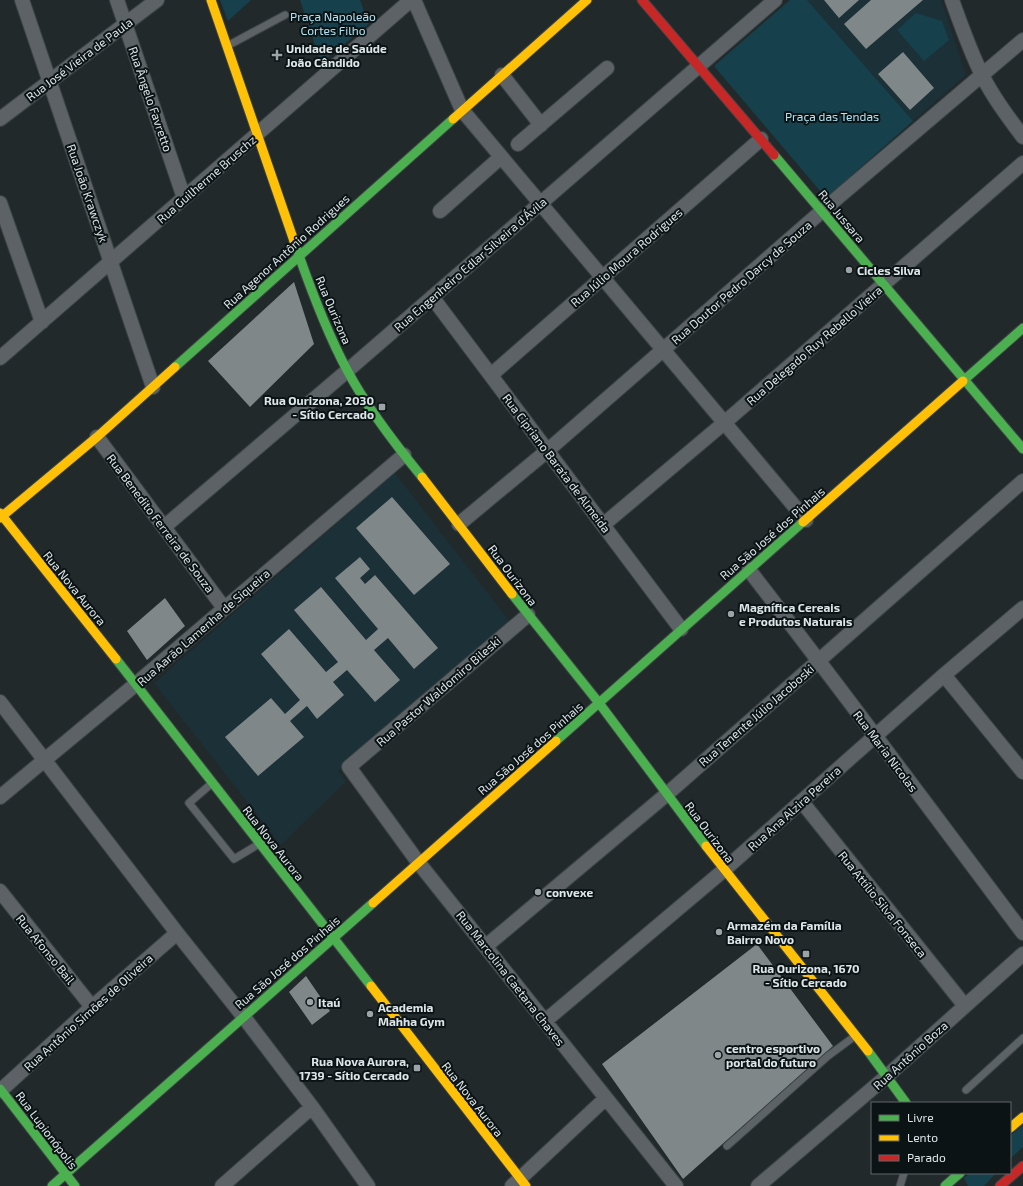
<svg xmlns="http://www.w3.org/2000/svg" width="1023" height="1186" viewBox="0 0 1023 1186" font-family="'Exo 2',sans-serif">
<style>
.built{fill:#1b3137}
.green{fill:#16404c}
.building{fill:#7f8788}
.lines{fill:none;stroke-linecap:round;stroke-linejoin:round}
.lane-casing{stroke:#3d4446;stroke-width:9}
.street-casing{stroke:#3d4446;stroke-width:16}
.fast-casing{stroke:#3d4446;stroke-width:11}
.slow-casing{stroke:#3d4446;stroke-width:11}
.jam-casing{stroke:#3d4446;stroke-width:11}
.lane{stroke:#5c6265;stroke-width:7}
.street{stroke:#5c6265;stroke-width:14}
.fast{stroke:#4caf50;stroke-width:9}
.slow{stroke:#ffc107;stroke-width:9}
.jam{stroke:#c62828;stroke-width:9}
.poi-dot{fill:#9ba4a6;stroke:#0c1315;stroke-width:1.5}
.labels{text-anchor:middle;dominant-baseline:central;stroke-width:4;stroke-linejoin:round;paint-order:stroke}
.park-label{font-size:12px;fill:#afe2f2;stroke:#0c1315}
.poi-label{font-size:12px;font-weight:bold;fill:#dde6e9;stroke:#0c1315;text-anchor:start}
.street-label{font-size:12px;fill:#dde6e9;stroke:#0c1315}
</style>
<rect width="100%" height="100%" fill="#21292b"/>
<path class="built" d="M807,0H941L966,75L913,121Z
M395,473L510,622L338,771L346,781L281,845L154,683Z"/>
<path class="green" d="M220,0H251L228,21Z
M300,0H360L369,24L321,63Z
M790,0H807L913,121L826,198L714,66Z
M916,13L942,21L949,40L924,61L897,30Z
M1023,1125V1147L1010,1159V1136Z
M970,1173H996L984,1186H968L964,1178Z"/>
<path class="building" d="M824,0H859L839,18Z
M871,0H923L866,49L844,24Z
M903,52L934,88L910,110L878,74Z
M294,282L314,344L250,407L208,361Z
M392,497L450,564L414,595L356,528Z
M360,557L370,569L360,578L365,584L375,575L438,648L414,669L388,638L374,650L400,680L375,702L347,670L333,682L344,695L317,719L307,706L290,721L304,737L258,776L225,737L271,698L285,714L300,700L261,654L289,629L326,672L338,662L294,610L321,587L366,640L378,629L335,578Z
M165,598L185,626L147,660L127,631Z
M757,944L833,1046L683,1179L602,1064Z
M306,976L330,1011L312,1025L289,992Z"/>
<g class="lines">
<defs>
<path id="lane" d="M229,45L285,15
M211,784L189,803L234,859L259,844
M966,1090L1023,1038
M727,1146L828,1056L855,1036
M900,1186L904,1173"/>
<path id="street" d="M22,0L153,387
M117,0L184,198
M414,0L462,110L806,520
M952,0C961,25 970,51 982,75C993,97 1008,117 1023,137
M502,75L541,125
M0,119L157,0
M518,144L607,68
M0,203L42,322
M440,211L501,157
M432,297L681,629
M0,358L411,0
M491,375L761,139
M97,437L224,608
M459,524L547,451L822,211L1023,40
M603,525L724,423L1023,163
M164,527L347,371L775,0
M749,570C842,690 932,812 1023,933
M528,615L349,767L418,862L676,1186
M944,675L1023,772
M0,702L177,933L243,1016L312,1107L368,1186
M0,797L136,684L404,455
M802,802L965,1006
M0,891L92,1007
M486,946L667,794L1023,481
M545,1021L724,870L944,675L1023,608
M0,1091L92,1007L177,933
M222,1186L312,1107
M512,1186L606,1098
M758,1186L887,1076L1023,954"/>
<path id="fast" d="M774,155L1023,449
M294,241C309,285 325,329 347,370C367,408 395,444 422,477
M175,367L453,119
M963,381L1023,328
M512,594L599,703L706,846
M116,659L371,986
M556,741L803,522
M868,1051L906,1103
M0,1089L75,1186
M52,1186L373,903
M945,1186L960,1173"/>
<path id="slow" d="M211,0L294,241
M453,119L587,0
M422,477L512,594
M0,513L116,659
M0,518L97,437L175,367
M803,522L963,381
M706,846L868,1051
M373,903L556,741
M371,986L526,1186
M1010,1128L1023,1117"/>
<path id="jam" d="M642,0L774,155
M1000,1186L1023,1166"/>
</defs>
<use href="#lane" class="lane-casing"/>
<use href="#street" class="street-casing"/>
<use href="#fast" class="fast-casing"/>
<use href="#slow" class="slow-casing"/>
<use href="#jam" class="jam-casing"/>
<use href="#lane" class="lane"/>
<use href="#street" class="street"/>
<use href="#fast" class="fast"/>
<use href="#slow" class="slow"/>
<use href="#jam" class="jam"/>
</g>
<g class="poi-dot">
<path d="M275 49h4v4h4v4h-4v4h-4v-4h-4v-4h4z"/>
<circle cx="849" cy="270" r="4"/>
<rect x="378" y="403" width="8" height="8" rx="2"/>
<circle cx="731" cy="614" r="4"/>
<circle cx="538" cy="892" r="4"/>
<circle cx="719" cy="932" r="4"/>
<rect x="802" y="950" width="8" height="8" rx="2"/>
<circle cx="310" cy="1002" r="4"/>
<circle cx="370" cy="1014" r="4"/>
<circle cx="718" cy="1055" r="4"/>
<rect x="413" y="1064" width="8" height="8" rx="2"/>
</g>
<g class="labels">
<g class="park-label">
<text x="333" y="16">Praça Napoleão<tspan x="333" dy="14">Cortes Filho</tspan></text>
<text x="832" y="116">Praça das Tendas</text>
</g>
<g class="poi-label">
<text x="286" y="48">Unidade de Saúde<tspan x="286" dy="14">João Cândido</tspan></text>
<text x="857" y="270">Cicles Silva</text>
<text x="374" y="400" text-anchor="end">Rua Ourizona, 2030<tspan x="374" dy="14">- Sítio Cercado</tspan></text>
<text x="739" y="607">Magnífica Cereais<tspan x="739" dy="14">e Produtos Naturais</tspan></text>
<text x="546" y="892">convexe</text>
<text x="727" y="925">Armazém da Família<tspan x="727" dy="14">Bairro Novo</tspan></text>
<text x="806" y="968" text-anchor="middle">Rua Ourizona, 1670<tspan x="806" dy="14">- Sítio Cercado</tspan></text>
<text x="318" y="1002">Itaú</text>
<text x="378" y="1007">Academia<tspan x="378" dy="14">Mahha Gym</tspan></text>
<text x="726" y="1048">centro esportivo<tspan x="726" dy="14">portal do futuro</tspan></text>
<text x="409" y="1061" text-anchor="end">Rua Nova Aurora,<tspan x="409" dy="14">1739 - Sítio Cercado</tspan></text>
</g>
<g class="street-label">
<text transform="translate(79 59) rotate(-37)">Rua José Vieira de Paula</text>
<text transform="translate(151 99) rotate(71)">Rua Ângelo Favretto</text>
<text transform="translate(206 179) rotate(-41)">Rua Guilherme Bruschz</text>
<text transform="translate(88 193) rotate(71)">Rua João Krawczyk</text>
<text transform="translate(842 216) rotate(50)">Rua Jussara</text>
<text transform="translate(286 251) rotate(-42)">Rua Agenor Antônio Rodrigues</text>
<text transform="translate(626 257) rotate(-41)">Rua Júlio Moura Rodrigues</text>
<text transform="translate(470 264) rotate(-41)">Rua Engenheiro Edlar Silveira d'Ávila</text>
<text transform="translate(741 282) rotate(-41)">Rua Doutor Pedro Darcy de Souza</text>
<text transform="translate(334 310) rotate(67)">Rua Ourizona</text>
<text transform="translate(814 345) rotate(-41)">Rua Delegado Ruy Rebello Vieira</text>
<text transform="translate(557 463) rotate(53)">Rua Cipriano Barata de Almeida</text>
<text transform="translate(161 523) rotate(53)">Rua Benedito Ferreira de Souza</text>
<text transform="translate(772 533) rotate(-41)">Rua São José dos Pinhais</text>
<text transform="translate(513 575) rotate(53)">Rua Ourizona</text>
<text transform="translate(75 588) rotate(51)">Rua Nova Aurora</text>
<text transform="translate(203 627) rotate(-41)">Rua Aarão Lamenha de Siqueira</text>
<text transform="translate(438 691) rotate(-41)">Rua Pastor Waldomiro Bileski</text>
<text transform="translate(756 715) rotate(-41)">Rua Tenente Júlio Jacoboski</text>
<text transform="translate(530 748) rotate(-41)">Rua São José dos Pinhais</text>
<text transform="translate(886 751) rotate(53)">Rua Maria Nicolas</text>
<text transform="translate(794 808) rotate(-42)">Rua Ana Alzira Pereira</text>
<text transform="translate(710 832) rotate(53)">Rua Ourizona</text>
<text transform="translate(274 843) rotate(52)">Rua Nova Aurora</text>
<text transform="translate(883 904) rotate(51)">Rua Attílio Silva Fonseca</text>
<text transform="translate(46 949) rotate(51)">Rua Afonso Bail</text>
<text transform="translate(287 962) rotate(-41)">Rua São José dos Pinhais</text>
<text transform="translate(511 978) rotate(52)">Rua Marcolina Caetana Chaves</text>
<text transform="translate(88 1012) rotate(-42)">Rua Antônio Simões de Oliveira</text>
<text transform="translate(910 1055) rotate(-42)">Rua Antônio Boza</text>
<text transform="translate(473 1099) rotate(52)">Rua Nova Aurora</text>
<text transform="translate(47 1130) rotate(53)">Rua Lupionópolis</text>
</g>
</g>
<rect x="871" y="1102" width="140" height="72" fill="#0c1315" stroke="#60676a"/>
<rect x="879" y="1115" width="20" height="6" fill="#4caf50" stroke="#60676a"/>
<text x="907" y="1122" font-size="12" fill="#dde6e9">Livre</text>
<rect x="879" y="1135" width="20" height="6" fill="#ffc107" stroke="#60676a"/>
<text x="907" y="1142" font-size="12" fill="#dde6e9">Lento</text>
<rect x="879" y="1155" width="20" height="6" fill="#c62828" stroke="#60676a"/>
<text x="907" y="1162" font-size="12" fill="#dde6e9">Parado</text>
</svg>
